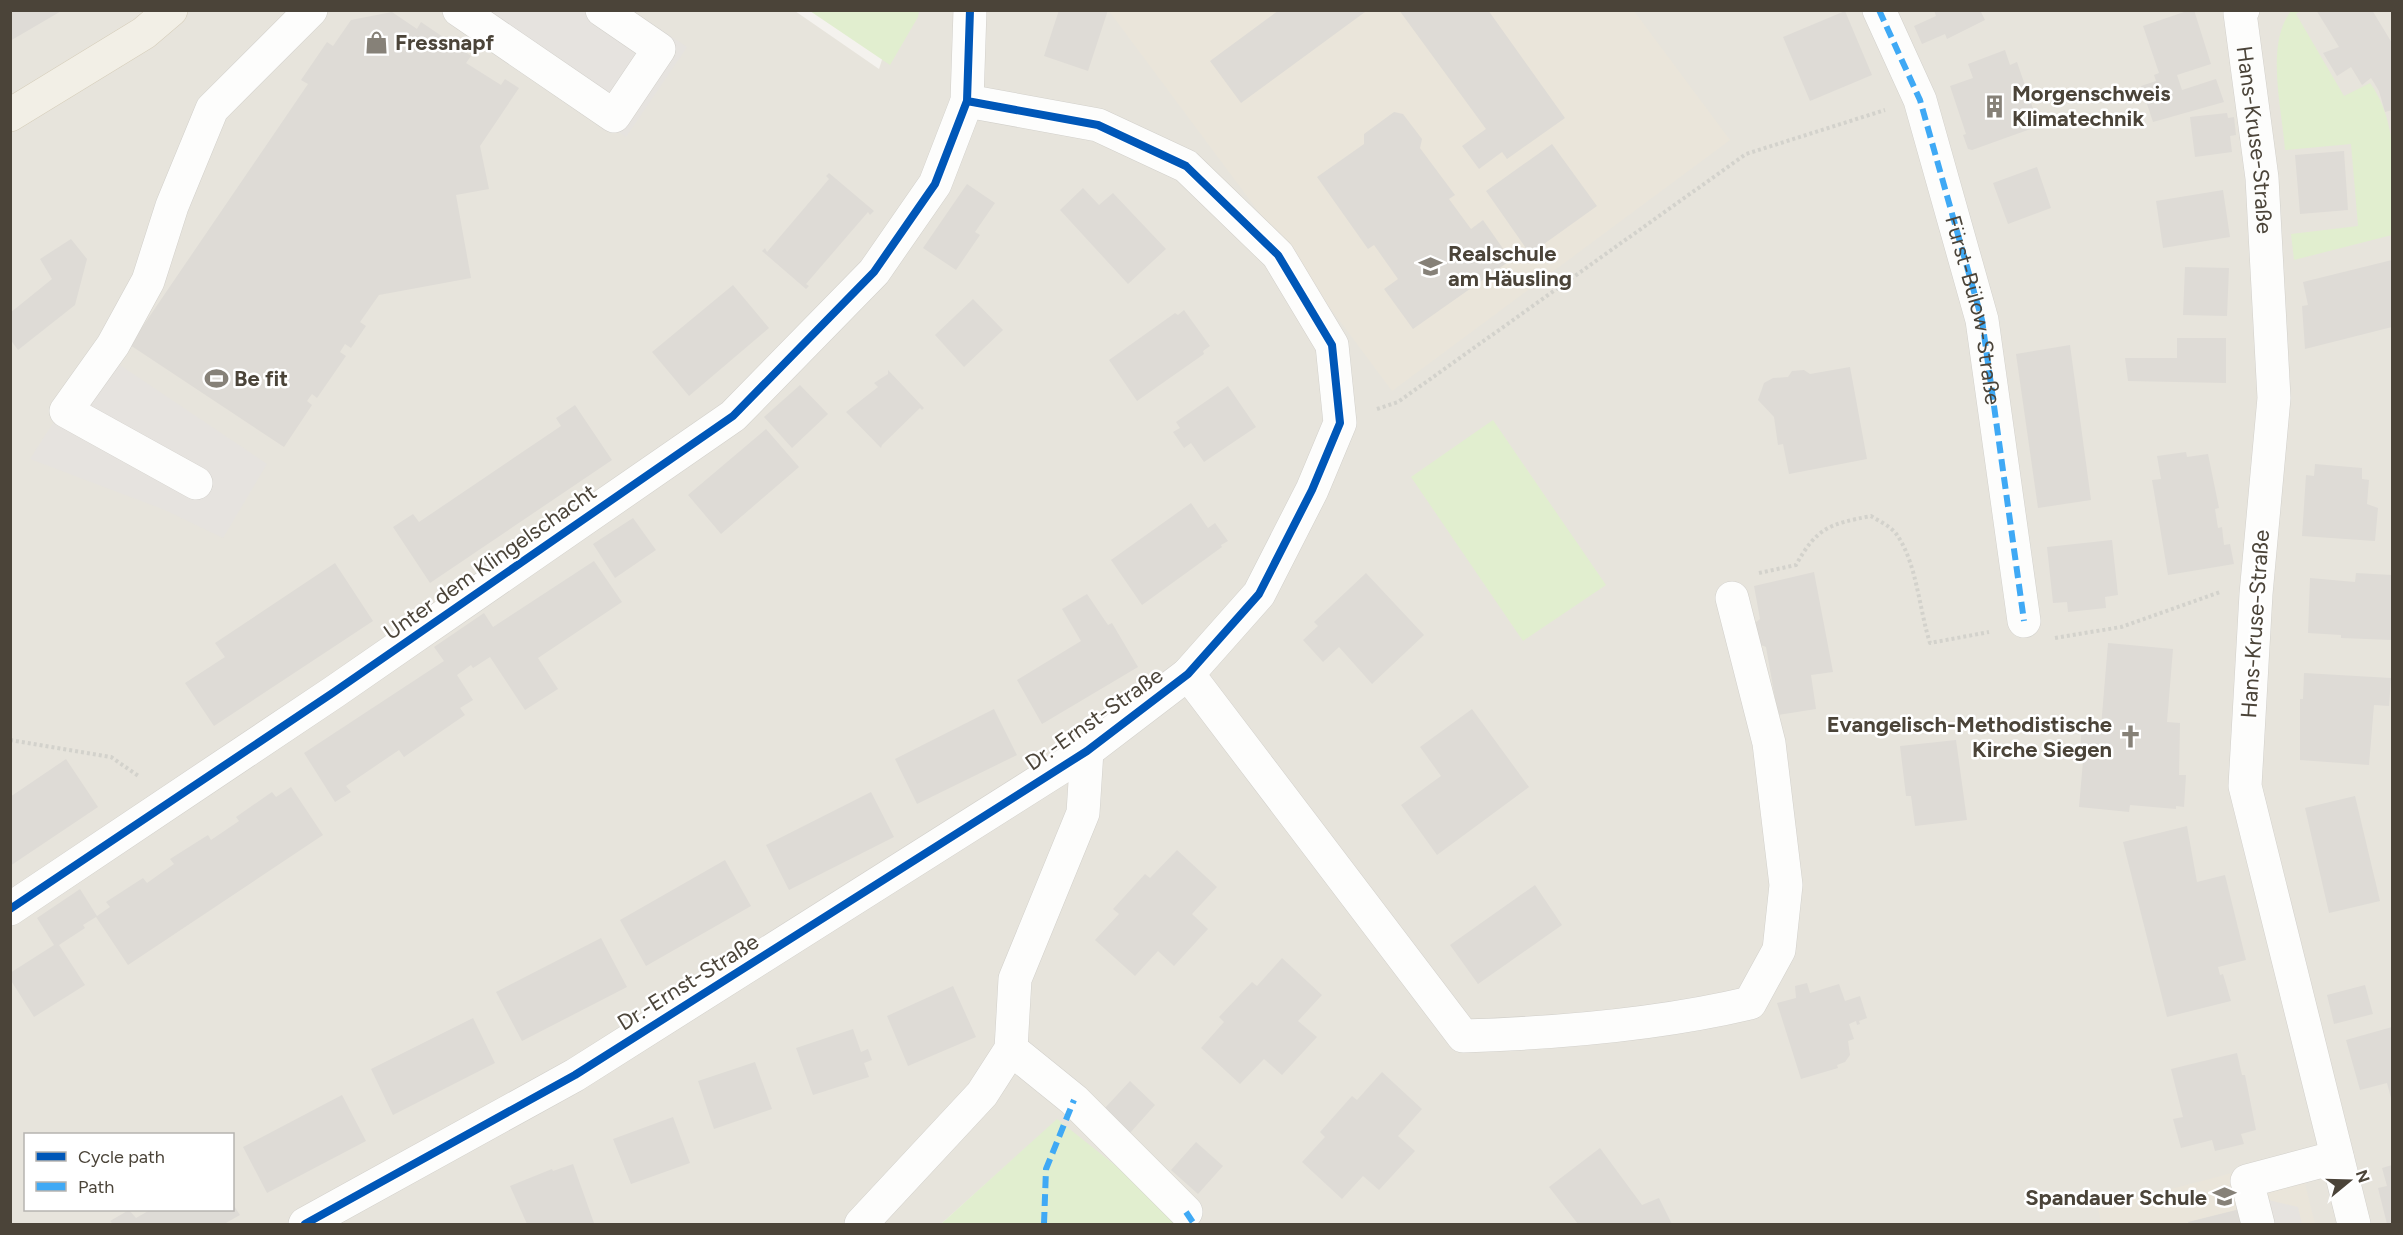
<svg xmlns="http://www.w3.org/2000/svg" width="2403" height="1235" viewBox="0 0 2403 1235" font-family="Figtree,sans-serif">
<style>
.residential{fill:#e7e4dc;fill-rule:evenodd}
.education{fill:#eae5da}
.green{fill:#e1eecf}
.parking{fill:#e6e3df}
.building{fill:#dedbd6}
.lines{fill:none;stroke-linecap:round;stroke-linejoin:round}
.minor-casing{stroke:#d2d0cb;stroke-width:34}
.major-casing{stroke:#d6cebb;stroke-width:34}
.path{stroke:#d3d2cc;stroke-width:4;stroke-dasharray:3 3;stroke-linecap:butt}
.minor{stroke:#fdfdfc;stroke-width:33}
.major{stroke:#f2efe6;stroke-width:33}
.quiet{stroke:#3fa9f5;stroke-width:6;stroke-dasharray:12 6;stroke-linecap:butt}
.cycleway-casing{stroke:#fff;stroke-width:11}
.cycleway{stroke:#0057b8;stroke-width:8}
.labels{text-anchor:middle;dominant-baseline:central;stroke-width:5;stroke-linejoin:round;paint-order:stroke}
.poi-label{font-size:22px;font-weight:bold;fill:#4b4439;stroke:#fff;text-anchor:start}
.street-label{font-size:22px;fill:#4b4439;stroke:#fff}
</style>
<rect width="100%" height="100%" fill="#f4f2ee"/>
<path class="residential" d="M898,10L2392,11V1224H1189L1057,1120L941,1224H11L10,11H795L879,69ZM26,1134H232V1210H26Z"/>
<path class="education" d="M1109,11H1634L1730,140L1392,391Z
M2298,1156L2315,1224H2101L2098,1208Z"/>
<path class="green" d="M810,11H919L918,17L890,65Z
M2291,11H2300L2296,14L2344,96L2370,83C2401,125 2393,187 2392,235L2294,260L2291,234L2358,226L2351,144L2285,150C2282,109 2265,44 2291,11Z
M1493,420L1606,585L1523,641L1411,477Z
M1057,1119L1189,1224H941Z"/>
<path class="parking" d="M440,11H632L687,47L626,137Z
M99,351L267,464L223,538L165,510L30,459Z
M2264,1199L2298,1207L2302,1224H2271Z"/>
<path class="building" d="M10,10H63L10,41Z
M1059,10H1108L1088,71L1044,56Z
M1279,10L1365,12L1241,103L1210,61Z
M1399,10H1488L1565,118L1507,159L1502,152L1479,169L1462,146L1486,129Z
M1934,10H1980L1985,20L1947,39L1945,34L1922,44L1914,26L1936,16Z
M2190,10H2194L2211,64L2177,75L2182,90L2216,79L2224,102L2153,122L2141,86L2156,81L2154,75L2159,73L2143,26Z
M2316,10H2372L2392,43V110L2385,112L2379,91L2371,78L2362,85L2351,67L2337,76L2323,53L2339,47Z
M1845,11L1872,75L1810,101L1783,37Z
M392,12L417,29L421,22L471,56L466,63L501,85L505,79L519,88L480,146L489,189L456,195L471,278L379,295L360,322L366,326L351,348L345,344L340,352L346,356L317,398L312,394L307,401L312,405L284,447L130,345L308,84L301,80L327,42L333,46L351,20Z
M2005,50L2010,65L2017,62L2039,126L1972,150L1968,149L1963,135L1966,134L1950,86L1973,78L1968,64Z
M1394,112L1403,114L1422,139L1420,148L1455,195L1449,199L1471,229L1483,220L1511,260L1413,329L1384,289L1398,279L1374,245L1368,249L1317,177L1364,144V134Z
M2227,113L2228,118L2234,117L2236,135L2230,136L2232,152L2195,157L2190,117Z
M1552,144L1597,206L1530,254L1486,191Z
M2344,151L2348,210L2300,214L2295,155Z
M2037,167L2051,208L2008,224L1993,183Z
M829,173L874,211L870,215L868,212L806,284L809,286L806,289L762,251L765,248L767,252L829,179L826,176Z
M967,184L995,203L975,232L980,235L956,270L923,248Z
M1083,188L1099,205L1113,193L1166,249L1128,284L1060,210Z
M2223,190L2230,237L2163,248L2156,201Z
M71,239L87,259L75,305L18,350L10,339V313L52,279L40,259Z
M2392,260V327L2305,349L2302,306L2308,305L2303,282Z
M2185,267L2229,268L2227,316L2183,315Z
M733,285L769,328L689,396L652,352Z
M973,299L1003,330L964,367L935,335Z
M1184,310L1210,346L1203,351L1204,354L1137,401L1109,360L1175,313L1178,315Z
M2177,338H2226V383L2128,381L2125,358H2177Z
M2070,345L2091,500L2038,508L2016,354Z
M1850,367L1867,459L1789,474L1783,444L1778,445L1774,417L1758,400L1764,383L1773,378L1788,377L1792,371L1804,370L1810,374Z
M888,370L924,408L922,410L920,408L882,445L881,448L846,412L878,387L874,383L888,374Z
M800,385L828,414L792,448L764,417Z
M1228,386L1256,427L1204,462L1191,443L1184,448L1173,432L1180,428L1176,422Z
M575,405L612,460L430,583L393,527L413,514L419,522L561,426L556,418Z
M766,429L799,467L721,534L688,495Z
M2186,452L2187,457L2208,454L2219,508L2215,509L2218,528L2222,527L2224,545L2230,544L2234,564L2168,575L2152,480L2161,479L2157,456Z
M2315,464L2362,468V479L2369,480L2367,504L2378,508L2375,541L2302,536L2306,475L2314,476Z
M1191,503L1208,528L1215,523L1228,541L1221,545L1222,547L1142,605L1111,560Z
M633,518L656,550L615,578L593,544Z
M2112,540L2118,595L2105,597L2106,608L2068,612L2067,602L2053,603L2047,547Z
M594,561L622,602L538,658L558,689L525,710L490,657L473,668L471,665L457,675L473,700L460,708L465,715L404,757L399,750L346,786L351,792L335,802L304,753L444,661L434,647L484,613L493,627Z
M335,563L373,621L214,726L185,683L225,657L215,643Z
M1814,572L1833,672L1811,675L1816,709L1778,715L1766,647L1761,645L1755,623L1760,619L1754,586Z
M1366,573L1424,635L1372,684L1339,647L1323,662L1303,640L1318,626L1314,622Z
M2356,573L2392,575V640L2341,638V635L2308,633L2310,578L2355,582Z
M1087,594L1108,625L1112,623L1138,667L1042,724L1017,680L1081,641L1062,609Z
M2108,643L2173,649L2167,722L2180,723L2179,775H2186L2184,807L2176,806V809L2130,805L2129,812L2079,807L2084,750H2080L2082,726L2101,727Z
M2304,673L2391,678L2389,706L2374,705L2369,765L2300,760V699H2303Z
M994,709L1017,755L917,804L895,759Z
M1472,709L1529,787L1437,855L1401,805L1441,776L1420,747Z
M1956,740L1967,820L1915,826L1911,796H1906L1900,746Z
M66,759L98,807L10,866V797Z
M291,787L323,835L128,965L96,917L83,925L85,928L59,945L85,985L34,1017L10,979V973L54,945L37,918L80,889L97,916L110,907L106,902L143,878L147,883L161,873L174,864L170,859L208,835L211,840L239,821L236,817L272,792L276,797Z
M871,792L894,837L789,890L766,845Z
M2355,796L2380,901L2329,913L2305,808Z
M2187,826L2197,882L2225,875L2246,960L2218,967L2220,975L2223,974L2231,1001L2167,1017L2123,842Z
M1177,850L1217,887L1192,914L1208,929L1174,966L1158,951L1135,976L1095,940L1119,914L1113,909L1145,874L1150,878Z
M725,860L751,906L646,966L620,920Z
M1535,885L1562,925L1478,984L1450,945Z
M601,938L627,987L522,1041L496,992Z
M1282,958L1322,995L1298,1021L1317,1037L1282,1075L1264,1059L1240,1084L1201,1048L1224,1022L1219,1017L1252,982L1257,986Z
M1807,983L1810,993L1839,984L1845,1001L1860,996L1867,1018L1859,1021L1860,1024L1857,1025L1856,1021L1849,1024L1854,1039L1848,1041L1850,1055L1845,1062L1837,1065L1838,1068L1801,1079L1777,1003L1796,998L1795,986Z
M2365,985L2373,1014L2334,1024L2327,995Z
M953,986L976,1037L908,1066L887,1016Z
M473,1018L495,1063L393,1115L371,1069Z
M2392,1027V1102L2387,1083L2360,1090L2346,1040Z
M853,1029L861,1052L868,1049L872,1060L864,1063L869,1077L813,1095L796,1048Z
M2237,1053L2242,1075H2245L2256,1130L2241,1134L2244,1144L2215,1151L2212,1140L2181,1148L2173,1119L2183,1117L2171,1069Z
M755,1062L772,1109L714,1129L698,1081Z
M1382,1072L1422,1109L1398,1136L1415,1151L1379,1190L1363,1176L1342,1199L1302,1162L1325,1137L1320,1132L1352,1096L1357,1100Z
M1130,1081L1155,1105L1130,1133L1104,1109Z
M342,1095L366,1141L267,1193L243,1147Z
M673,1117L690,1163L631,1184L613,1139Z
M1196,1142L1223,1166L1198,1194L1171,1170Z
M1600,1148L1642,1205L1659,1198L1672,1224H1578L1549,1187Z
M573,1164L594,1223L527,1224L510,1186L552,1169L553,1171Z
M2392,1165V1224H2387L2378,1188L2387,1186L2382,1168Z
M232,1203L240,1215L224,1224H113L110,1221L129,1210L136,1218L150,1210H232Z
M2240,1209L2241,1224H2189L2188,1222Z"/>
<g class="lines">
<defs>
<g id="minor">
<path d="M459,10L614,116L659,49L602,10"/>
<path d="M1879,10L1920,100L1982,320L2024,621"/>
<path id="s1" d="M2243,10L2240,13L2262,178L2274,398L2256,594L2245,786L2354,1224"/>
<path d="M196,483L66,411L113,345L148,281L172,206L212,109L311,10"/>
<path d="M1188,674L1463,1036C1559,1033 1657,1025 1750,1003L1779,950L1786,885L1769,743L1732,598"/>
<path d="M10,909L334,692L733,416L874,272L935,184L967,101L970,10"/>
<path d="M1011,1049L1074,1100L1186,1212"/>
<path d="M305,1224L575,1075L1087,751L1188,674L1259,594L1312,490L1340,423L1332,345L1278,255L1186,166L1098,125L967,101"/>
<path d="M861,1224L982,1094L1011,1049L1015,979L1083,813L1087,751"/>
<path d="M2258,1224L2247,1181L2337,1157"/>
</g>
<path id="major" d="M10,115L144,33L171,10"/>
</defs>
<use href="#minor" class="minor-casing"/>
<use href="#major" class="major-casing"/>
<path class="path" d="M1377,409L1398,402L1746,154L1885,110
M1759,573L1796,565C1817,527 1830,524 1871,516C1879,521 1892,527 1897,535C1917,564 1919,609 1930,643L1989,632
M2055,638L2121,627L2220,592
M10,740L111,757L140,777"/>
<use href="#minor" class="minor"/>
<use href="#major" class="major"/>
<g class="quiet">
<path id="s2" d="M1879,10L1920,100L1982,320L2024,621"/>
<path d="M1186,1212L1194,1224"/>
<path d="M1044,1224L1046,1169L1074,1100"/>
</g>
<defs>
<path id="cycleway" d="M10,909L334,692L733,416L874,272L935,184L967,101L970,10
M305,1224L575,1075L1087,751L1188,674L1259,594L1312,490L1340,423L1332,345L1278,255L1186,166L1098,125L967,101"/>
</defs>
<use href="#cycleway" class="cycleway-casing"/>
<use href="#cycleway" class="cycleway"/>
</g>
<defs>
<symbol id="shop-bare" viewBox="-9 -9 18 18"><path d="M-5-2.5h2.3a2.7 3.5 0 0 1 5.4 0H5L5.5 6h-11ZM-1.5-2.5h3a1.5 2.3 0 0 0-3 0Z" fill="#868178" stroke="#fff" stroke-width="2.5" paint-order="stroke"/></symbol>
<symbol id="building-bare" viewBox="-9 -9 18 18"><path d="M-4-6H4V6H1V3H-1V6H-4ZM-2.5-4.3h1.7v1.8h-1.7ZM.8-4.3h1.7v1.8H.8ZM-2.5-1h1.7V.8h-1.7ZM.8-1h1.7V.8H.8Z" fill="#868178" stroke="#fff" stroke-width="2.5" paint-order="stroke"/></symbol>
<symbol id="school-bare" viewBox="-9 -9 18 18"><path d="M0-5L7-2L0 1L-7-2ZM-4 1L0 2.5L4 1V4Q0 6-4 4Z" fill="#868178" stroke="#fff" stroke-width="2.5" paint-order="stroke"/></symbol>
<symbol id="stadium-bare" viewBox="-9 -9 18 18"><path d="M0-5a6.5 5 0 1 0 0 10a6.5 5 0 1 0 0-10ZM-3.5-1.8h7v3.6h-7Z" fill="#868178" stroke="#fff" stroke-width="2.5" paint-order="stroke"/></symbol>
<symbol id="church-bare" viewBox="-9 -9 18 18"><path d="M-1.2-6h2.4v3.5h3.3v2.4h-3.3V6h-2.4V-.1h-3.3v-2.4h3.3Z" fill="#868178" stroke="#fff" stroke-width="2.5" paint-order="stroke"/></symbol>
</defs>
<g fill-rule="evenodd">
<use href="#shop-bare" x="360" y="26" width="33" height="33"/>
<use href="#building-bare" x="1978" y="90" width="33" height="33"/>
<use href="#school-bare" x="1414" y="250" width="33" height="33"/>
<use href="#stadium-bare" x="200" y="362" width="33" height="33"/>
<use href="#church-bare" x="2114" y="720" width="33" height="33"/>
<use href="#school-bare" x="2208" y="1180" width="33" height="33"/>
</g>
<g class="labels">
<g class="poi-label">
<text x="395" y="42">Fressnapf</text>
<text x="2012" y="93">Morgenschweis<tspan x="2012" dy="25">Klimatechnik</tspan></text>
<text x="1448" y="253">Realschule<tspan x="1448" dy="25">am Häusling</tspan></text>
<text x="234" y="378">Be fit</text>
<text x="2112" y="724" text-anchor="end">Evangelisch-Methodistische<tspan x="2112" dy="25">Kirche Siegen</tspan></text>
<text x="2207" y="1197" text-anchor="end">Spandauer Schule</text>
</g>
<g class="street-label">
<text stroke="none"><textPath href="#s1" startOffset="132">Hans-Kruse-Straße</textPath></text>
<text stroke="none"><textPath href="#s2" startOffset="316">Fürst-Bülow-Straße</textPath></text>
<text transform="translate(490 562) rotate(-35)">Unter dem Klingelschacht</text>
<text transform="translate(2255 624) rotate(-86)">Hans-Kruse-Straße</text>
<text transform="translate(1094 719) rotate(-35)">Dr.-Ernst-Straße</text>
<text transform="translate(688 982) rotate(-32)">Dr.-Ernst-Straße</text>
</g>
</g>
<rect width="2403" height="1235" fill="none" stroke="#4b4439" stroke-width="24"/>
<rect x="24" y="1133" width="210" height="78" fill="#ffffff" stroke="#b7b4b0" stroke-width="1.5"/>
<rect x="36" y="1152" width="30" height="9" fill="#0057b8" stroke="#b7b4b0" stroke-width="1.5"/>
<text x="78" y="1163" font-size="18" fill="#4b4439">Cycle path</text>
<rect x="36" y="1182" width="30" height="9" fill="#3fa9f5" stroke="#b7b4b0" stroke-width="1.5"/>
<text x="78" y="1193" font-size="18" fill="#4b4439">Path</text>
<g transform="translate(2349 1181) rotate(71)" stroke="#ffffff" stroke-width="4.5" paint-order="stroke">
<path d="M0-4.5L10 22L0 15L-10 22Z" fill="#4b4439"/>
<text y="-9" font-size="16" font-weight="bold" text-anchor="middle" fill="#4b4439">N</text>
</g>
</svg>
